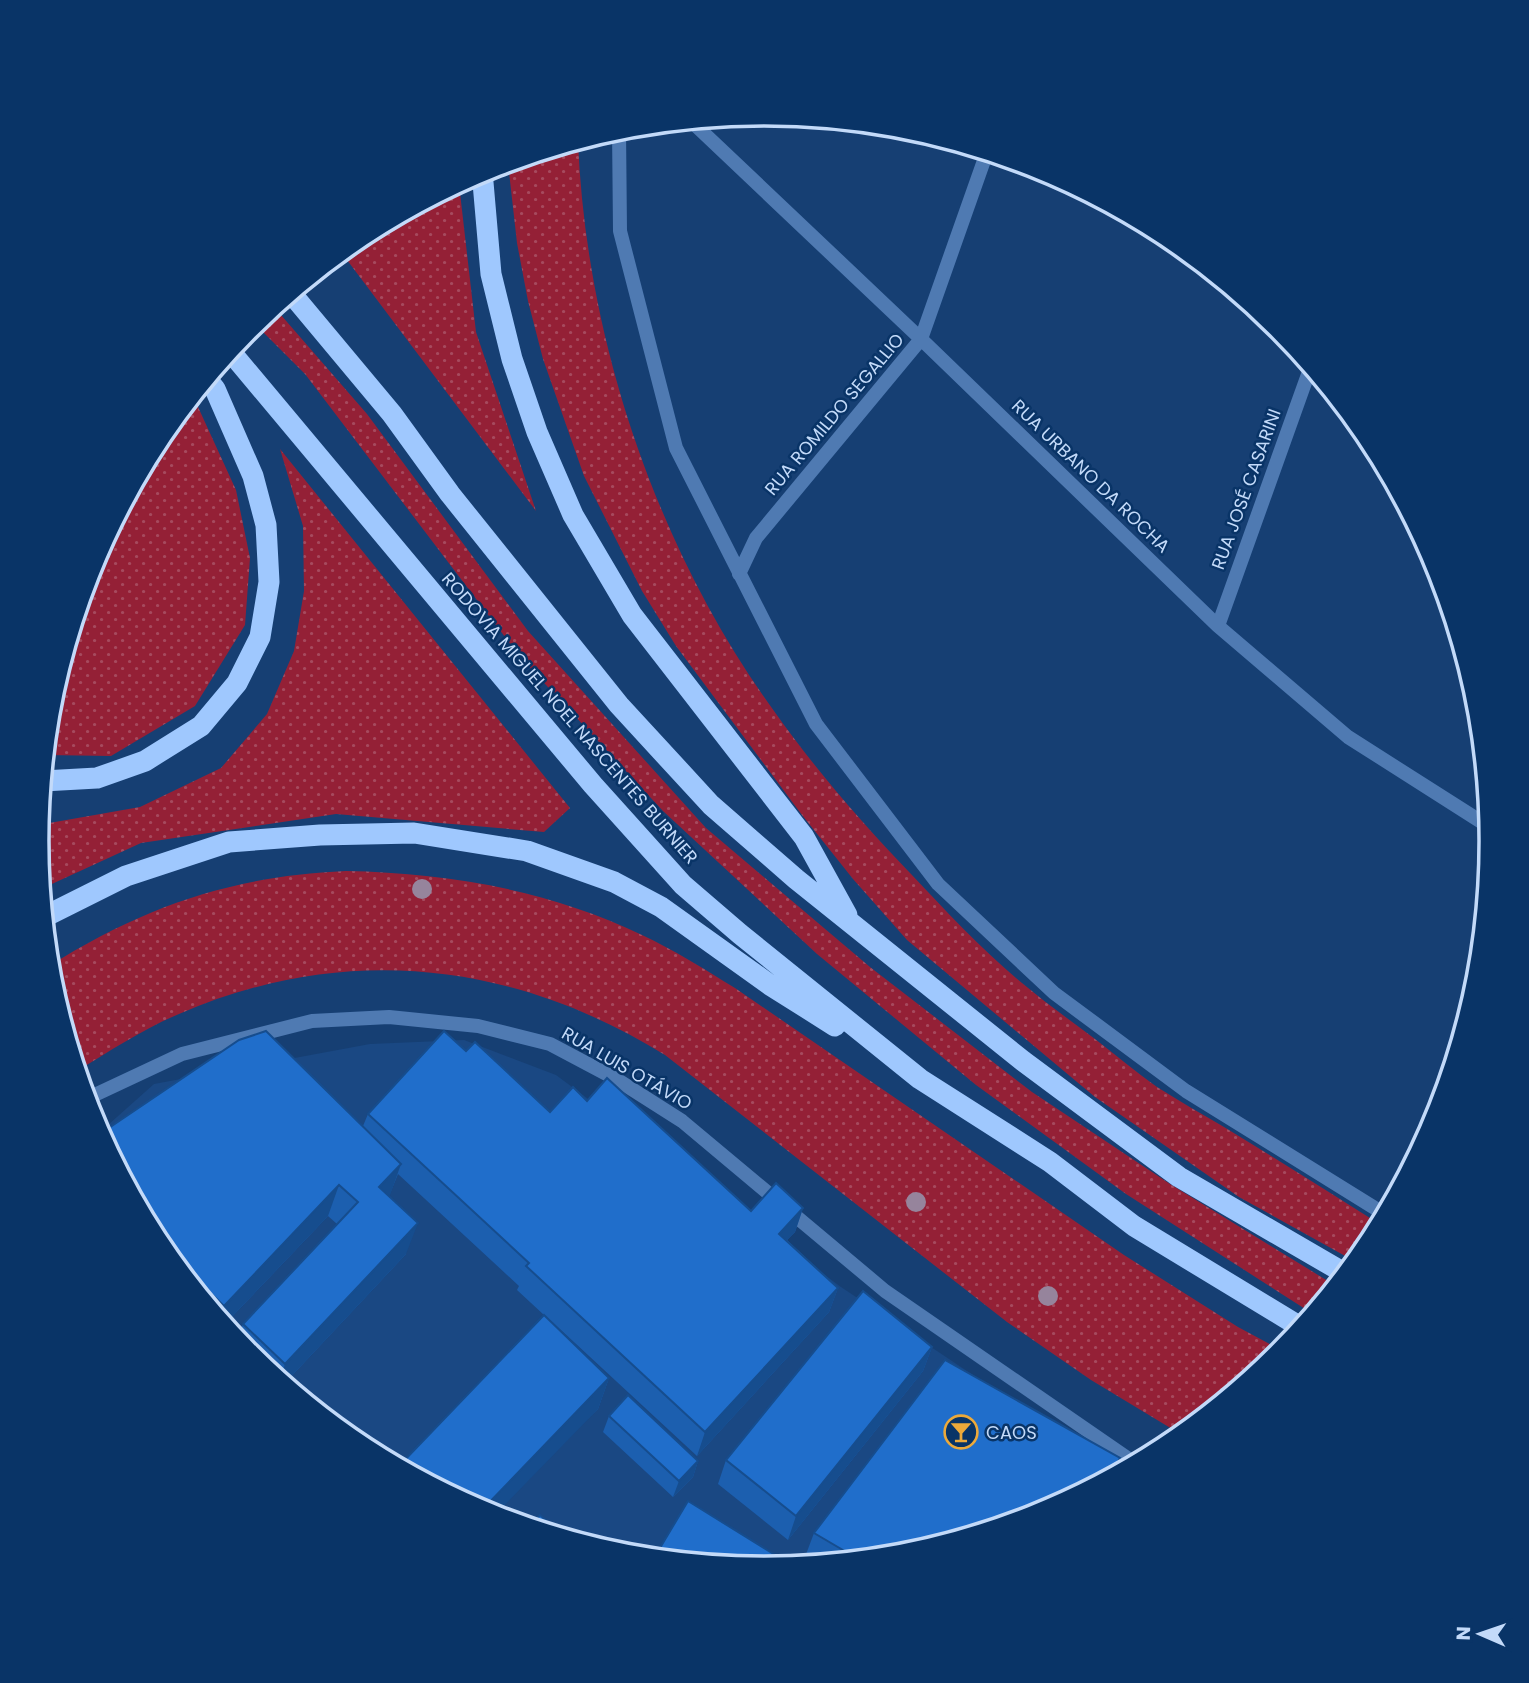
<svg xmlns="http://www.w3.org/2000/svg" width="1529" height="1683" viewBox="0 0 1529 1683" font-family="Poppins,sans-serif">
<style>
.built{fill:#1a4883}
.grass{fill:url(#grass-dots)}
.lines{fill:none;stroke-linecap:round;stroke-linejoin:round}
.street{stroke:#4f7ab2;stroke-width:14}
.highway{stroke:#9fc8fe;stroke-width:21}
.tree{fill:#96849c}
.wall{fill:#1c5faf}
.shaded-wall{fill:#164d8e}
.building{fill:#206ecb;stroke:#164d8e;stroke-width:2}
.labels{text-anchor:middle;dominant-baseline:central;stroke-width:5;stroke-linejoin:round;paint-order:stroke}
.street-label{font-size:18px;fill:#c3daf9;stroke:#093467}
.poi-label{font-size:18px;fill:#c3daf9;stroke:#093467;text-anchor:start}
.rim{fill:none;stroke:#c3daf9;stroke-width:3.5}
</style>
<defs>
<pattern id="grass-dots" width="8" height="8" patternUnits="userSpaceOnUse" patternTransform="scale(1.75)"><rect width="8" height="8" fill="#942036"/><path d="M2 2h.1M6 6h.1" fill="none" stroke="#a64a5e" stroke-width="1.8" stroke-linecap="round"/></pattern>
</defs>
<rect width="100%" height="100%" fill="#163f73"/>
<path class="built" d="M464,1040L556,1075L841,1287L1120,1473L1043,1514L906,1555L764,1569L622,1555L486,1514L360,1446L250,1356L159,1245L99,1133L154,1084L370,1044Z"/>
<path class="grass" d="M578,141C586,340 657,550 774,711C815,769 862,823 911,874C946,911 982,950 1022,983C1046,1003 1071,1021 1095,1039C1116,1055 1136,1072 1157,1087C1179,1101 1202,1114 1224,1127C1277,1159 1329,1192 1381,1225L1369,1246L1356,1262L1239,1197L1095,1097L907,940L853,879L802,815L676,646L642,591L584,476L543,359L528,301L517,243L508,163Z
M459,184L476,332L536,511L341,252L361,236Z
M274,307L367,414L528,631L706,828L870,967L1032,1092L1170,1184L1336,1286L1313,1314L1126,1194L976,1085L817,954L663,811L521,658L305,374L254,323Z
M193,396L236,490L250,558L245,625L195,706L111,756L45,755L51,699L92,563L160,437Z
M280,449L570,808L544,832L336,814L141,843L41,889L37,841L38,825L140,807L221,768L267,714L294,651L304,591L303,526Z
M346,871C448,873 549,890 642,935C674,950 704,969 735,988L1124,1255L1238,1327L1283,1351L1182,1435L1091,1380L1007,1322L665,1055C513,961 345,942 179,1014C143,1029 110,1051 77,1071L51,983L49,966C145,906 232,876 346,871Z"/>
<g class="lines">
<path class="street" d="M691,121L921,339L1218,626L1348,737L1491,828
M619,129L620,231L676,448L816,724L938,884L1054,993L1186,1091L1386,1215
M739,574L756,538L921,339L987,152
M1218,626L1311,366
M86,1099L182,1054L312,1021L389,1017L478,1026L550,1044L616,1079L682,1121L885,1291L1136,1464"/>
<path class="highway" d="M482,171L491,274L512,359L537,432L573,515L632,615L804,837L847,915
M291,293L392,414L450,494L619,705L711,805L796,879L1023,1061L1179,1177L1346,1274
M230,351L593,785L683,885L740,934L920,1079L1050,1162L1134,1226L1302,1328
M43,781L97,778L145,761L201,726L237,683L260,637L269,582L266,525L253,476L215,389L207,379
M44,917L126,876L229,842L320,835L414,833L527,851L614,882L661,907L770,985L835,1026"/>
</g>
<g class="tree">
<circle cx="422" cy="889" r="10"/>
<circle cx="916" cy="1202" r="10"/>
<circle cx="1048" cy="1296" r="10"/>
</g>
<path class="wall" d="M466,1051L550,1112L587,1101L751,1211L803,1208L795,1232L787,1240L838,1288L829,1312L697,1456L549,1319L609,1378L598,1409L486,1514L398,1467L544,1315L517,1290L519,1286L398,1174L389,1196L406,1254L284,1384L250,1356L237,1341L243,1324L337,1224L328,1216L224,1325L159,1245L100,1134L363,1126L368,1114Z
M932,1347L923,1371L788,1540L718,1484L726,1460Z
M609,1416L698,1461L693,1477L673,1497L603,1432Z
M1120,1458L1113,1477L1043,1514L906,1555L818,1564L805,1557L814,1533Z"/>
<path class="shaded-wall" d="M401,1164L390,1195L368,1218L379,1187Z
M339,1185L328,1216L224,1325L220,1319L224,1306Z
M803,1208L795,1232L771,1257L779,1234Z
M418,1223L406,1254L284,1384L280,1380L285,1364Z
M838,1288L829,1312L697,1456L705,1432Z
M932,1347L923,1371L788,1540L796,1516Z
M609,1378L598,1409L494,1516L481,1511Z
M1120,1458L1113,1477L1108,1479Z
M698,1461L693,1477L673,1497L679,1481Z"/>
<path class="building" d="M266,1031L401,1164L379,1187L418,1223L285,1364L243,1324L358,1202L339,1185L224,1306L158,1243L100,1134L239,1040Z
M444,1031L466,1051L475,1042L550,1112L573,1087L587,1101L607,1078L751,1211L776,1183L803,1208L779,1234L838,1288L705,1432L526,1266L529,1263L368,1114Z
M863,1291L932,1347L796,1516L726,1460Z
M544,1315L609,1378L481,1511L455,1497L439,1481L434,1486L398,1467Z
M945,1360L1120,1458L1108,1479L1043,1514L906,1555L860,1560L814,1533Z
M628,1395L698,1461L679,1481L609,1416Z
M688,1501L793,1566L764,1569L654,1558Z
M540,1515L565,1538L529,1527Z"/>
<defs>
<symbol id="bar-ring" viewBox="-11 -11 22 22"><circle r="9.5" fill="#093467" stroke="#eca93a" stroke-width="1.5"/><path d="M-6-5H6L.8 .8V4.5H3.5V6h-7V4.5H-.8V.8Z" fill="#eca93a"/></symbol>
</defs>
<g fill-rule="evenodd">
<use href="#bar-ring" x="942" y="1413" width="38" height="38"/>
</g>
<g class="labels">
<g class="street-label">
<text transform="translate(834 414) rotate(-50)">RUA ROMILDO SEGALLIO</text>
<text transform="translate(1091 476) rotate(44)">RUA URBANO DA ROCHA</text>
<text transform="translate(1246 489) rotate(-70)">RUA JOSÉ CASARINI</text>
<text transform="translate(570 718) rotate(49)">RODOVIA MIGUEL NOEL NASCENTES BURNIER</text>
<text transform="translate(627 1068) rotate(30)">RUA LUIS OTÁVIO</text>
</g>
<g class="poi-label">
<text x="986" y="1432">CAOS</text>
</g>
</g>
<path d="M0 0H1529V1683H0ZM49 841a715 715 0 1 1 1430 0a715 715 0 1 1-1430 0Z" fill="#093467" fill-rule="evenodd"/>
<path class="rim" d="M49 841a715 715 0 1 1 1430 0a715 715 0 1 1-1430 0Z"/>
<g transform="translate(1480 1634) rotate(272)" stroke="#093467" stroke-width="5" paint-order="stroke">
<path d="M0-5L12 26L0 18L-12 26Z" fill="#c3daf9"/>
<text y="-10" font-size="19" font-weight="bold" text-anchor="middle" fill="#c3daf9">N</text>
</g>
</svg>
